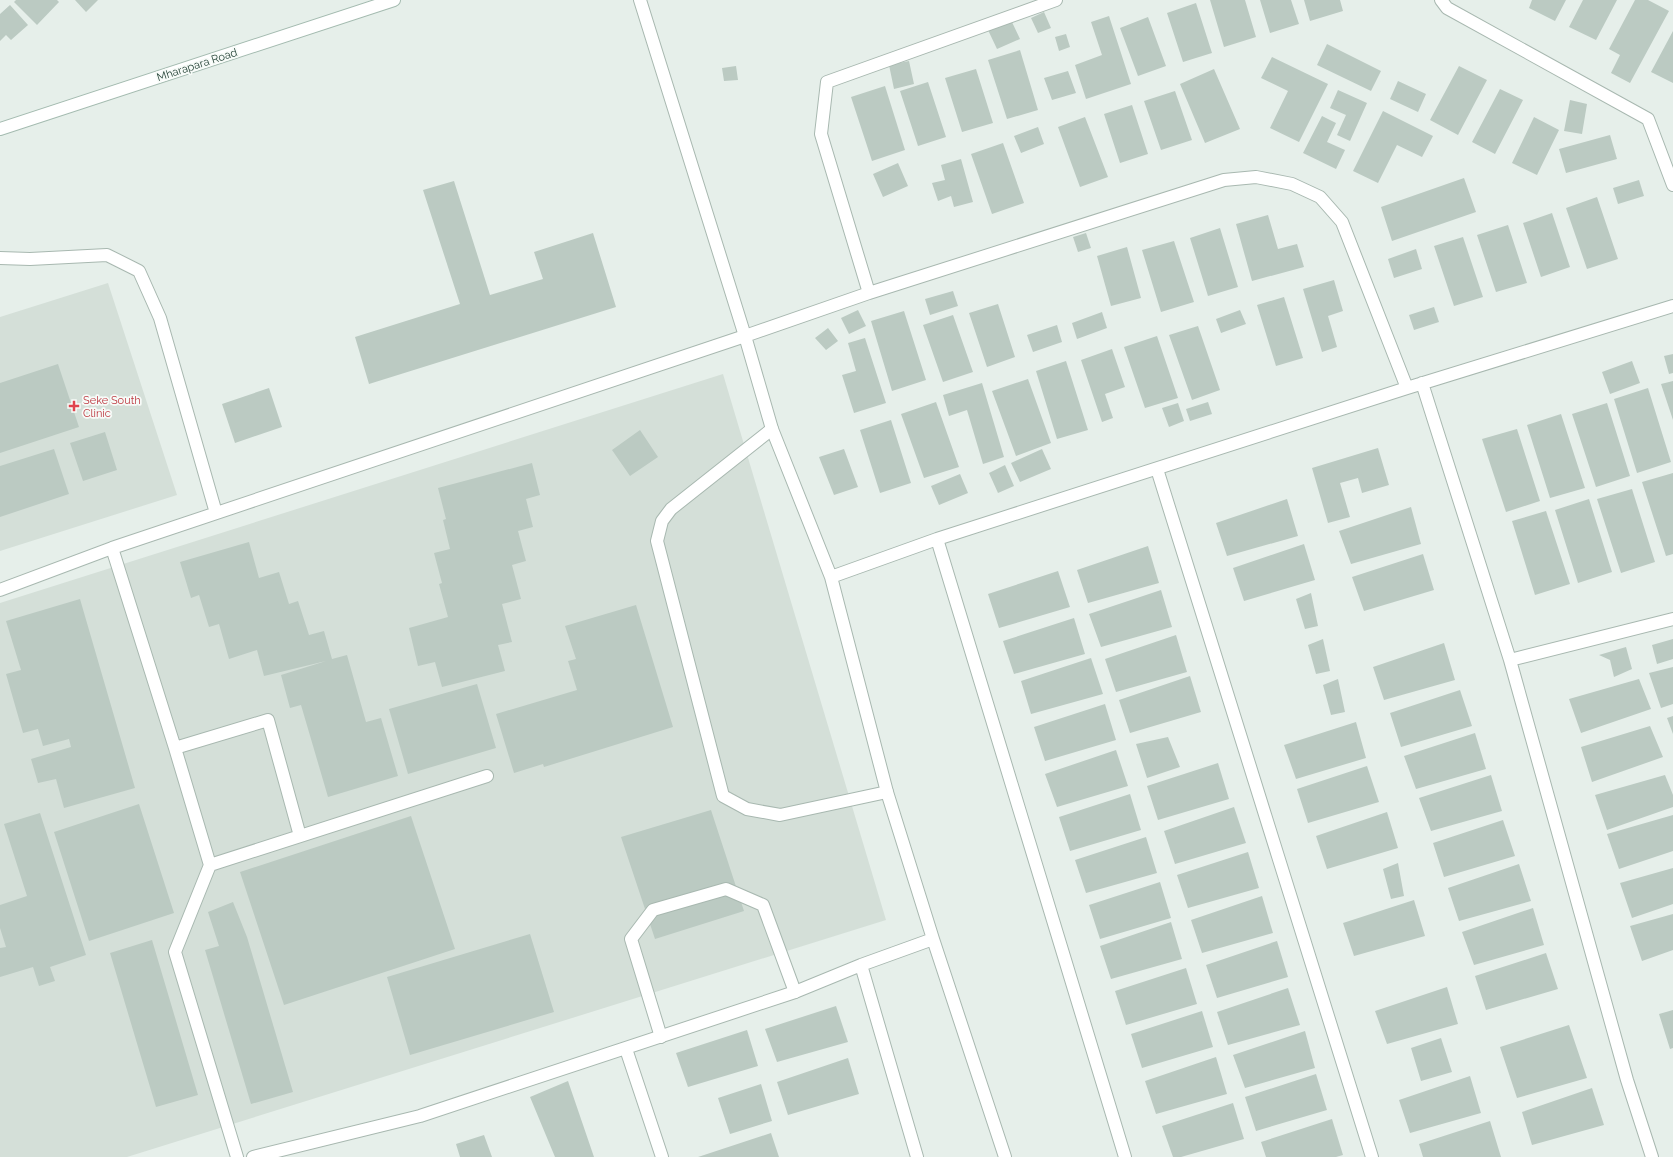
<svg xmlns="http://www.w3.org/2000/svg" width="1673" height="1157" viewBox="0 0 1673 1157" font-family="Raleway,sans-serif">
<style>
.built{fill:#d4dfd8}
.building{fill:#bbcac2}
.lines{fill:none;stroke-linecap:round;stroke-linejoin:round}
.service-casing{stroke:#a8b8b0;stroke-width:14}
.minor-casing{stroke:#a8b8b0;stroke-width:14}
.secondary-casing{stroke:#a4bbb0;stroke-width:14}
.service{stroke:#fff;stroke-width:12}
.minor{stroke:#fff;stroke-width:12}
.secondary{stroke:#fff;stroke-width:12}
.health-dot{fill:#e0444e;stroke:#f7fbf8;stroke-width:1.5}
.labels{text-anchor:middle;dominant-baseline:central;stroke-width:3.5;stroke-linejoin:round;paint-order:stroke}
.street-label{font-size:11px;fill:#244236;stroke:#f7fbf8}
.health-label{font-size:11px;fill:#be3a42;stroke:#f7fbf8;text-anchor:start}
</style>
<rect width="100%" height="100%" fill="#e6efea"/>
<path class="built" d="M108,283L177,495L0,551V317Z
M723,374L886,920L127,1157H0V603Z"/>
<path class="building" d="M16,0H57L59,2L37,25L14,2Z
M75,0H98L86,12Z
M1210,0H1245L1256,37L1224,47Z
M1260,0H1291L1299,24L1270,33Z
M1304,0H1340L1343,11L1310,21Z
M1532,0H1566L1555,21L1529,8Z
M1583,0H1617L1596,40L1569,27Z
M1635,0H1648L1669,11L1630,83L1611,73L1620,55L1609,49Z
M1196,3L1212,53L1183,62L1167,13Z
M10,5L28,25L11,40L6,35L0,41V14Z
M1044,12L1051,28L1038,33L1031,18Z
M1109,16L1131,84L1086,99L1075,65L1102,55L1091,22Z
M1148,17L1166,66L1138,76L1120,28Z
M1011,20L1020,39L997,49L988,30Z
M1673,31V83L1651,72Z
M1066,34L1070,47L1059,51L1055,37Z
M1327,44L1381,71L1371,91L1317,65Z
M1020,50L1038,110L1007,119L988,60Z
M1272,57L1328,84L1299,142L1270,128L1288,91L1261,78Z
M909,61L914,84L894,89L889,65Z
M736,66L738,80L724,81L722,68Z
M1459,66L1487,80L1458,135L1430,120Z
M976,69L993,123L962,132L945,78Z
M1214,69L1240,129L1205,143L1180,84Z
M1068,71L1076,93L1052,100L1044,78Z
M1398,81L1426,94L1418,112L1390,99Z
M928,82L946,137L918,146L900,91Z
M885,86L905,150L872,161L851,97Z
M1500,89L1523,100L1495,154L1472,142Z
M1338,90L1367,103L1350,141L1337,135L1346,115L1330,108Z
M1175,91L1192,140L1161,150L1144,101Z
M1570,100L1587,104L1582,134L1564,131Z
M1132,105L1148,154L1120,163L1104,114Z
M1383,111L1433,136L1422,157L1397,145L1378,183L1353,171Z
M1322,116L1336,123L1327,142L1345,150L1336,169L1303,153Z
M1085,117L1108,177L1080,187L1058,127Z
M1534,117L1559,130L1537,175L1512,163Z
M1038,127L1044,144L1021,153L1014,136Z
M1610,135L1617,159L1566,173L1559,149Z
M1003,143L1024,203L992,214L971,154Z
M961,159L973,202L954,207L951,196L938,201L932,183L945,180L941,165Z
M898,163L908,186L883,197L873,174Z
M1464,178L1476,212L1392,241L1381,207Z
M1639,180L1644,196L1618,204L1613,188Z
M454,181L490,295L543,279L534,252L593,233L616,307L369,384L355,337L460,304L423,190Z
M1597,197L1618,259L1587,269L1566,208Z
M1552,213L1570,267L1541,277L1523,223Z
M1268,215L1278,249L1297,244L1304,267L1252,281L1236,224Z
M1508,225L1527,283L1496,292L1477,235Z
M1220,228L1238,287L1208,296L1190,238Z
M1086,233L1091,248L1078,252L1073,237Z
M1463,237L1483,297L1454,306L1434,246Z
M1174,241L1194,302L1161,312L1142,250Z
M1127,247L1141,298L1111,306L1097,256Z
M1416,249L1422,269L1394,278L1388,259Z
M1334,280L1343,311L1328,316L1337,347L1322,352L1303,289Z
M953,291L958,306L930,315L925,299Z
M1284,297L1303,358L1276,366L1257,305Z
M998,304L1015,357L987,367L969,313Z
M1434,307L1439,322L1414,330L1409,315Z
M858,310L866,326L849,334L841,318Z
M1240,310L1246,324L1221,333L1216,319Z
M904,311L926,380L892,391L871,321Z
M1102,312L1107,328L1077,339L1072,323Z
M953,315L973,372L943,382L923,325Z
M1057,325L1062,342L1033,352L1027,335Z
M1198,326L1220,390L1192,400L1169,335Z
M828,328L838,341L826,350L815,338Z
M1157,336L1178,398L1145,408L1124,347Z
M865,338L886,403L854,413L842,375L856,371L848,343Z
M1112,349L1125,387L1105,394L1113,418L1102,422L1081,360Z
M1673,354V373L1669,374L1664,356Z
M1066,361L1088,430L1057,439L1036,371Z
M1632,361L1640,383L1610,394L1602,372Z
M58,364L79,427L0,453V383Z
M1028,379L1051,443L1016,456L992,391Z
M1673,381V420L1661,384Z
M982,383L1004,457L983,464L967,410L949,416L943,395Z
M269,388L282,427L235,443L222,404Z
M1648,388L1671,462L1637,473L1614,399Z
M936,402L959,467L924,478L901,414Z
M1208,402L1212,414L1190,421L1186,409Z
M1178,403L1184,421L1169,427L1162,408Z
M1607,403L1630,476L1596,487L1572,414Z
M1561,414L1585,488L1550,498L1527,425Z
M891,420L911,483L880,493L860,430Z
M1517,429L1540,501L1506,512L1482,439Z
M640,430L658,457L630,476L612,450Z
M105,432L117,470L83,481L70,443Z
M1378,448L1389,485L1362,493L1358,478L1340,483L1350,517L1328,523L1312,468Z
M54,449L69,494L0,517V466Z
M844,449L858,487L834,495L819,457Z
M1042,449L1051,469L1020,482L1011,463Z
M532,463L540,495L526,499L533,527L518,531L526,561L512,565L521,599L502,604L512,642L498,645L505,671L442,687L435,662L418,666L409,628L448,617L439,584L442,583L434,553L450,549L443,520L446,519L438,488Z
M1005,465L1014,486L998,493L989,473Z
M1673,473V554L1666,556L1642,482Z
M960,474L968,493L939,505L931,486Z
M1632,489L1655,562L1621,573L1597,499Z
M1287,499L1298,536L1227,556L1216,523Z
M1589,499L1612,572L1578,583L1555,510Z
M1411,507L1421,544L1351,564L1339,531Z
M1546,511L1570,584L1535,595L1512,521Z
M249,542L259,578L279,572L289,604L298,601L309,635L324,631L332,659L347,655L366,722L381,718L398,776L328,797L301,705L290,708L281,675L326,661L264,676L257,650L229,659L219,624L209,627L199,595L191,598L180,562Z
M1304,544L1315,580L1244,601L1233,568Z
M1148,546L1159,583L1088,603L1077,570Z
M1423,554L1434,590L1364,611L1352,577Z
M1058,571L1070,607L999,628L988,594Z
M1161,590L1172,627L1101,647L1089,614Z
M1311,593L1318,626L1305,629L1296,599Z
M80,599L135,788L64,808L56,779L38,783L31,759L71,747L69,739L43,746L38,729L23,733L6,674L21,670L6,621Z
M636,605L673,727L544,767L543,764L514,773L496,714L577,690L568,661L576,659L565,626Z
M1074,618L1085,654L1014,674L1003,641Z
M1176,635L1187,672L1116,692L1105,659Z
M1323,639L1330,671L1316,674L1308,645Z
M1673,639V659L1657,664L1652,645Z
M1444,643L1455,680L1384,700L1373,667Z
M1626,647L1632,669L1614,677L1610,660L1599,655Z
M1091,658L1103,694L1031,714L1021,681Z
M1673,667V704L1661,708L1649,673Z
M1190,676L1201,712L1130,733L1119,700Z
M1338,679L1345,712L1331,715L1323,685Z
M1639,679L1651,709L1581,733L1569,699Z
M477,684L496,748L408,774L389,709Z
M1460,690L1472,726L1401,747L1390,713Z
M1105,704L1116,740L1045,761L1034,727Z
M1673,716V734L1667,718Z
M1356,722L1366,758L1296,779L1284,745Z
M1650,726L1663,757L1592,782L1581,747Z
M1475,733L1486,769L1416,789L1404,756Z
M1168,737L1180,767L1147,778L1136,744Z
M1116,750L1128,786L1057,807L1045,774Z
M1218,763L1229,799L1158,820L1147,786Z
M1367,766L1379,802L1308,823L1297,789Z
M1491,775L1502,811L1431,831L1419,798Z
M1665,775L1673,795V807L1607,830L1595,795Z
M1130,794L1141,830L1070,851L1059,817Z
M139,804L174,913L89,941L54,832Z
M1234,807L1246,843L1175,864L1164,831Z
M711,810L744,911L655,939L621,837Z
M1387,812L1398,848L1327,869L1316,836Z
M40,813L86,955L50,967L55,981L39,986L33,967L0,977V948L6,947L0,928V905L27,896L4,824Z
M1673,815V851L1619,869L1607,834Z
M411,816L455,949L284,1005L240,872Z
M1503,820L1515,856L1444,877L1433,843Z
M1146,837L1157,873L1086,893L1075,860Z
M1248,852L1259,888L1188,908L1177,875Z
M1398,863L1404,896L1391,899L1383,869Z
M1519,864L1531,901L1459,921L1448,888Z
M1673,868V904L1632,918L1620,883Z
M1160,882L1171,918L1100,939L1089,905Z
M1262,896L1273,933L1202,953L1191,920Z
M1414,900L1425,936L1354,956L1343,923Z
M233,902L247,937L293,1092L251,1104L205,950L219,946L208,912Z
M1533,908L1544,945L1474,965L1462,932Z
M1673,914V950L1642,961L1630,926Z
M1171,922L1182,959L1111,979L1100,946Z
M530,934L554,1012L410,1055L387,977Z
M152,940L198,1095L156,1107L110,953Z
M1277,941L1288,977L1217,998L1206,965Z
M1546,953L1558,989L1486,1010L1475,976Z
M1186,968L1197,1004L1126,1025L1115,991Z
M1447,987L1458,1024L1387,1044L1375,1011Z
M1288,988L1300,1025L1228,1045L1217,1012Z
M836,1006L848,1042L777,1062L765,1029Z
M1673,1010V1048L1670,1049L1659,1014Z
M1202,1011L1213,1047L1142,1068L1131,1034Z
M1569,1025L1587,1078L1517,1098L1500,1047Z
M747,1030L758,1066L688,1087L676,1053Z
M1305,1031L1315,1068L1245,1088L1233,1055Z
M1441,1038L1452,1072L1421,1081L1411,1048Z
M1216,1057L1227,1094L1156,1114L1145,1081Z
M848,1058L859,1094L788,1115L777,1082Z
M1316,1074L1327,1110L1256,1131L1245,1097Z
M1470,1076L1481,1113L1410,1133L1399,1100Z
M568,1081L594,1157H555L530,1097Z
M761,1084L772,1121L730,1134L718,1098Z
M1592,1088L1604,1125L1532,1145L1522,1112Z
M1233,1103L1244,1139L1181,1157H1173L1162,1126Z
M1332,1119L1343,1155L1336,1157H1266L1261,1142Z
M1490,1121L1501,1157H1423L1419,1144Z
M771,1133L779,1157H698Z
M484,1135L492,1157H460L456,1144Z"/>
<g class="lines">
<defs>
<path id="service" d="M0,258L30,259L107,255L139,271L160,318L216,513
M772,429L671,509L662,521L657,541L723,796L747,809L780,815L887,792
M112,548L175,748L210,865L487,776
M0,590L112,548L745,336
M175,748L268,720L300,836
M210,865L175,952L237,1157
M661,1037L631,939L653,910L726,889L763,905L795,992"/>
<path id="minor" d="M640,0L745,336L772,429L831,577L887,792L933,939L1005,1157
M1441,0L1447,8L1648,119L1673,185
M869,293L821,134L827,82L1056,0
M745,336L869,293L1224,180L1256,177L1292,184L1320,197L1342,222L1407,388
M1422,383L1510,660L1627,1080L1652,1157
M1157,469L1372,1157
M937,539L1125,1157
M831,577L937,539L1407,388L1673,306
M1510,660L1673,619
M861,965L917,1157
M626,1049L662,1157
M253,1157L420,1116L795,992L861,965L933,939"/>
<path id="secondary" d="M0,129L394,0"/>
</defs>
<use href="#service" class="service-casing"/>
<use href="#minor" class="minor-casing"/>
<use href="#secondary" class="secondary-casing"/>
<use href="#service" class="service"/>
<use href="#minor" class="minor"/>
<use href="#secondary" class="secondary"/>
</g>
<path class="health-dot" d="M72 400h4v4h4v4h-4v4h-4v-4h-4v-4h4z"/>
<g class="labels">
<g class="street-label">
<text transform="translate(197 65) rotate(-18)">Mharapara Road</text>
</g>
<g class="health-label">
<text x="83" y="400">Seke South<tspan x="83" dy="13">Clinic</tspan></text>
</g>
</g>
</svg>
